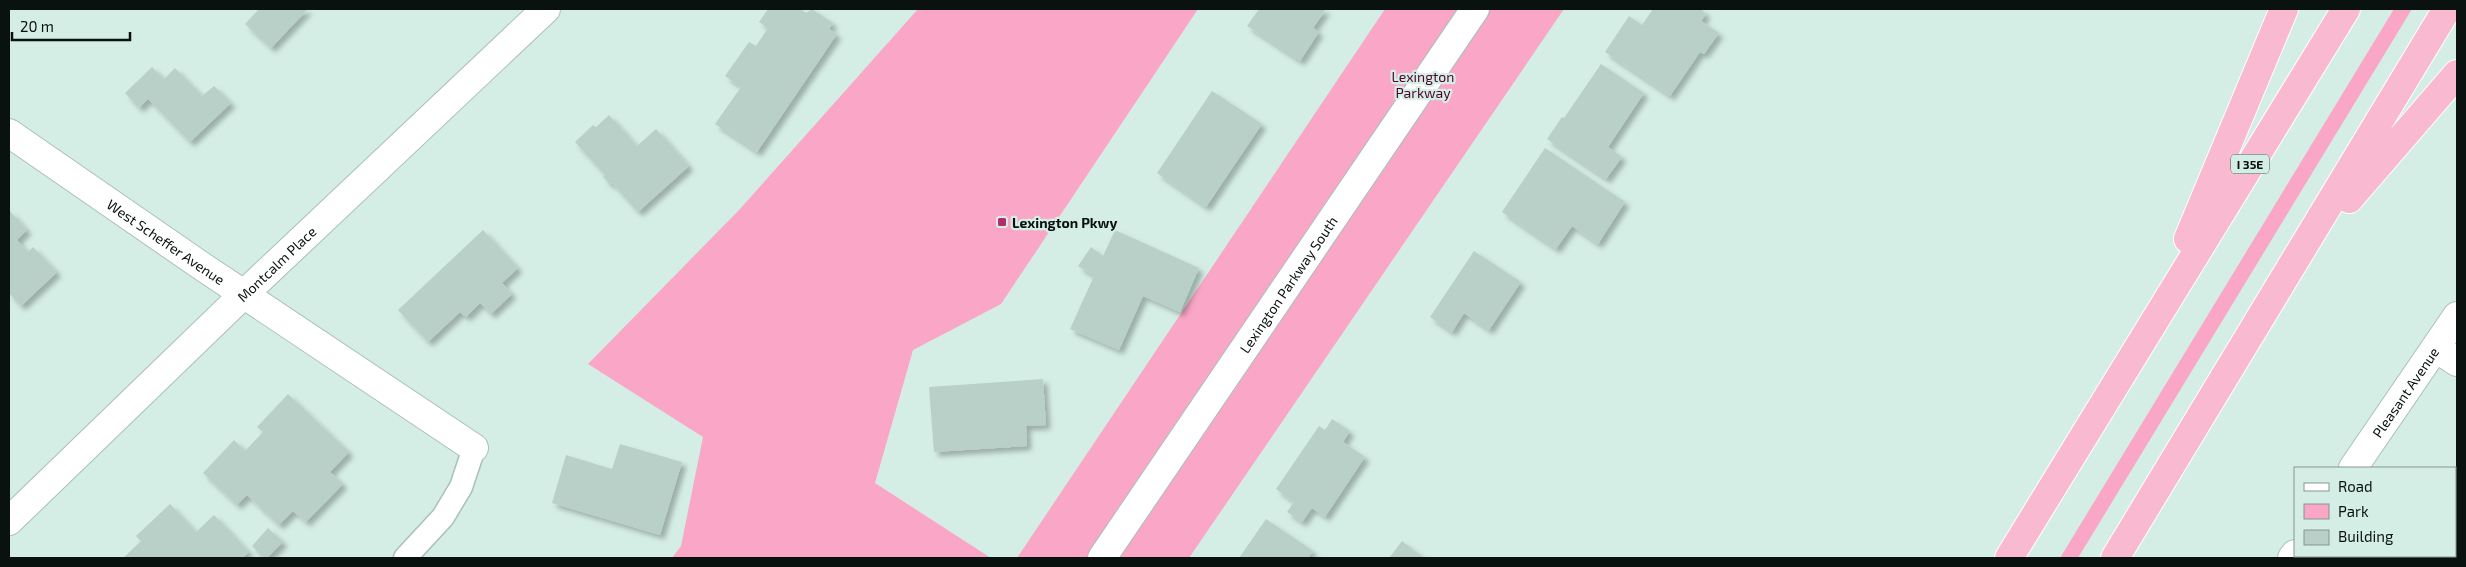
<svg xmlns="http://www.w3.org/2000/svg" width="2466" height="567" viewBox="0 0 2466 567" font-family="'Exo 2',sans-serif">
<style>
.green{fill:#faa6c6}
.building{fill:#b8d0c7;filter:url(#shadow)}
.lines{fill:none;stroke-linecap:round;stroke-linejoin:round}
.lane-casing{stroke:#a9c0b8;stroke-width:25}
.street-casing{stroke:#a9c0b8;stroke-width:30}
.secondary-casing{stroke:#a9c0b8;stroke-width:30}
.highway-casing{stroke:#fff;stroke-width:30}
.lane{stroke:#fff;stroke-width:22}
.street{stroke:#fff;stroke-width:28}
.secondary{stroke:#fff;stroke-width:28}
.highway{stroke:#f9b9d0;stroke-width:28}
.poi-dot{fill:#b32c6e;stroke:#d5eee5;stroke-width:2}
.labels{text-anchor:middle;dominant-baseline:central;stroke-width:4.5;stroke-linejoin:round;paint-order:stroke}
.shield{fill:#d5eee5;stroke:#47544f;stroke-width:1}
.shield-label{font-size:12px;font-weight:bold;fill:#0a120f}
.park-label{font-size:14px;fill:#4f032c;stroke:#d5eee5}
.poi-label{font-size:14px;font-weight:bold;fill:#0a120f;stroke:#d5eee5;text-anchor:start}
.street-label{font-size:14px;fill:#0a120f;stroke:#d5eee5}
</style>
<defs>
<filter id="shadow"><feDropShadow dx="4.5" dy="4.5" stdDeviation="2.5" flood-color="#0004"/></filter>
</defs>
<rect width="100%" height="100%" fill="#d5eee5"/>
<path class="green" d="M918,9H1198L1001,304L913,350L875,483L991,558H672L681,546L703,437L588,364L740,209Z
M1385,9H1564L1189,558H1017Z
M2394,9H2412L2078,558H2060Z"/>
<path class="building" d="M259,9H308L271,48L245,24Z
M768,9H800L806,13L812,9L833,23L829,29L837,34L757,152L715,124L741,87L725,76L749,42L756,46L768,28L759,22Z
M1259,9H1326L1313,28L1319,32L1300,61L1247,26Z
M1653,9H1701L1706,14L1701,21L1719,33L1704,54L1700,52L1670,96L1605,52L1629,16L1642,25Z
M1601,64L1644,93L1608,147L1622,157L1606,179L1547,139L1562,117L1564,118Z
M152,67L164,79L175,68L202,96L214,86L231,103L190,142L148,99L139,108L125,93Z
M1212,91L1262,124L1206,207L1157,173Z
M609,115L637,146L656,129L689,166L638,212L612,183L610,184L603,177L605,175L575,142L593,125L596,127Z
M1545,148L1625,202L1598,244L1572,226L1556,249L1502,212Z
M9,210L27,230L17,240L28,252L33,247L57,272L21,306L9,293Z
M483,230L518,268L502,283L512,294L491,314L480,303L466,317L460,312L428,342L398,310Z
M1115,230L1199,268L1180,312L1143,296L1119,350L1070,329L1094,276L1078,266L1091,247L1103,256Z
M1474,251L1521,282L1489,330L1464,313L1452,332L1430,317Z
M1043,379L1046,425L1026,426L1027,446L934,452L929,387Z
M288,394L349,452L330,472L343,484L306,522L293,511L279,525L247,495L237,505L203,473L234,440L245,451L263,432L257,427Z
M1332,419L1350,431L1343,442L1365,457L1325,517L1312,508L1302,522L1287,512L1294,502L1276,489L1319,426L1325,430Z
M620,444L682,462L660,535L552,503L566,455L612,469Z
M2457,477V558H2423L2419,556H2455V481Z
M170,504L196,532L214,515L249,552L242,558H123L141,541L136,536Z
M1266,519L1313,551L1308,558H1239Z
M268,528L283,542L267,558H264L252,546Z
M1402,541L1424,558H1389Z"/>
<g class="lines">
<defs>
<path id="lane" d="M405,558L443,517L461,487L474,448"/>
<g id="street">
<path id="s1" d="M9,133L203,267L474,448"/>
<path d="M2436,348L2457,362"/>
<path id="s2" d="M2353,468L2457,316"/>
<path id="s3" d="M9,521L243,295L546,9"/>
<path d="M2292,558L2295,554"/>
</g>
<g id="secondary">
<path id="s4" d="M1102,558L1475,9"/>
</g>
<path id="highway" d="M2349,199L2457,74
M2188,239L2284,9
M2009,558L2346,9
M2115,558L2447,9"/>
</defs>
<use href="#lane" class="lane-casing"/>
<use href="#street" class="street-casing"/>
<use href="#secondary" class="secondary-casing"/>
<use href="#highway" class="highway-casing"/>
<use href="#lane" class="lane"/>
<use href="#street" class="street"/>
<use href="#secondary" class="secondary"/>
<use href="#highway" class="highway"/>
</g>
<rect class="poi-dot" x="997" y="217" width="10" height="10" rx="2.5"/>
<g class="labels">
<rect class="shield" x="2231" y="154.5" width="38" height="19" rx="4"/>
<g class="shield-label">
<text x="2250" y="164">I 35E</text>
</g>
<g class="park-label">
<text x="1423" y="76">Lexington<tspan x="1423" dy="16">Parkway</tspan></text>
</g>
<g class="poi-label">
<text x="1012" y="222">Lexington Pkwy</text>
</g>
<g class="street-label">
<text stroke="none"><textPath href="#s1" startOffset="191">West Scheffer Avenue</textPath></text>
<text stroke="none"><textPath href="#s3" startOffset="371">Montcalm Place</textPath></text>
<text stroke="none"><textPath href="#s4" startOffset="331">Lexington Parkway South</textPath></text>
<text stroke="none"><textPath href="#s2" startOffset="92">Pleasant Avenue</textPath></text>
</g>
</g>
<rect width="2466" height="567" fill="none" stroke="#0a120f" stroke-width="20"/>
<rect x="2294" y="467" width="162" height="90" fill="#d5eee5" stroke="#84968f"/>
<rect x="2304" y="483" width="25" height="8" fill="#ffffff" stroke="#84968f"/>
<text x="2338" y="492" font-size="15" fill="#0a120f">Road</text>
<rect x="2304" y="504" width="25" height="15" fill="#faa6c6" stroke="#84968f"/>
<text x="2338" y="517" font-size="15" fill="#0a120f">Park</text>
<rect x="2304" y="530" width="25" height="15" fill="#b8d0c7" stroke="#84968f"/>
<text x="2338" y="542" font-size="15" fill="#0a120f">Building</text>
<path d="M12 32v8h118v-8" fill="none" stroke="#0a120f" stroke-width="2.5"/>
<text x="20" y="32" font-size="15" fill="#0a120f" stroke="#d5eee5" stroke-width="4" paint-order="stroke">20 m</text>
</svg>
